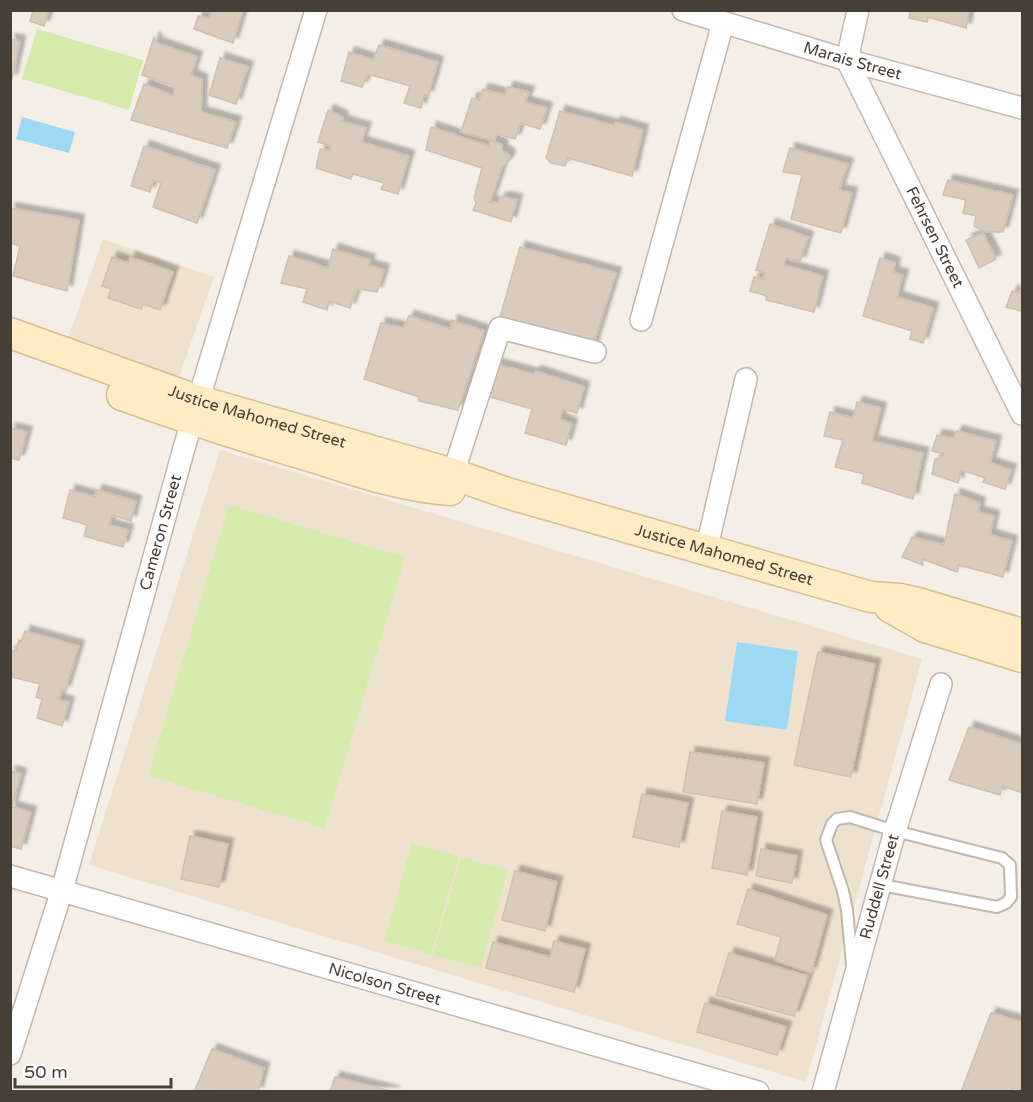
<svg xmlns="http://www.w3.org/2000/svg" width="1033" height="1102" viewBox="0 0 1033 1102" font-family="'Varela Round',sans-serif">
<style>
.education{fill:#eee2cf}
.green{fill:#d4ebac}
.water{fill:#9ed9f4}
.building{fill:#d9ccbd;stroke:#d1c0ad;stroke-width:1.5;filter:url(#shadow)}
.lines{fill:none;stroke-linecap:round;stroke-linejoin:round}
.service-casing{stroke:#c3b8ab;stroke-width:14}
.minor-casing{stroke:#c3b8ab;stroke-width:24}
.secondary-casing{stroke:#d7be93;stroke-width:33}
.service{stroke:#fff;stroke-width:10}
.minor{stroke:#fff;stroke-width:21}
.secondary{stroke:#ffebc4;stroke-width:30}
.labels{text-anchor:middle;dominant-baseline:central;stroke-width:6;stroke-linejoin:round;paint-order:stroke}
.street-label{font-size:16px;fill:#473e35;stroke:#fff}
</style>
<defs>
<filter id="shadow"><feDropShadow dx="5.5" dy="-5.5" stdDeviation="1.5" flood-color="#0004"/></filter>
</defs>
<rect width="100%" height="100%" fill="#f4eee6"/>
<path class="education" d="M103,239L214,277L174,391L63,353Z
M220,450L922,659L806,1082L89,865Z"/>
<path class="green" d="M37,29L143,60L129,110L22,79Z
M229,505L405,557L325,828L148,776Z
M412,843L459,857L431,954L384,941Z
M461,857L508,871L480,968L433,955Z"/>
<path class="water" d="M22,117L75,132L69,153L16,139Z
M737,642L798,651L787,730L725,721Z"/>
<path class="building" d="M33,10H49L44,26L30,21Z
M212,10H243L233,43L194,29L198,16L209,19Z
M910,10H969L966,28L928,17L927,22L909,18Z
M154,37L157,43L197,57L191,75L202,80L201,112L236,122L227,148L131,120L144,84L174,96V86L142,75Z
M10,39L20,41L12,79H10Z
M379,45L438,62L428,96L424,95L421,108L404,103L410,86L368,74L362,87L341,81L349,52L373,60Z
M220,58L248,67L236,104L209,95Z
M508,87L529,92L525,102L547,108L540,129L521,123L515,139L497,134L494,141L461,132L472,98L479,100L483,89L505,95Z
M328,110L343,117L342,121L366,128L361,142L409,156L398,194L381,189L384,183L353,174L351,179L316,168L320,149L329,151L331,146L318,142Z
M560,111L613,125L616,122L643,130L632,176L568,158L565,166L551,163L546,158Z
M431,127L489,146L491,140L502,145V151L506,152L510,156L508,161L502,167L490,202L499,203V199L505,197L517,200L511,222L473,210L476,203L474,198L482,168L426,150Z
M144,146L215,170L197,223L153,207L161,183L153,180L150,192L131,186Z
M790,148L848,164L839,190L852,193L841,233L791,219L802,175L783,172Z
M948,180L1013,195L1003,232H987L974,226L976,216L963,213L966,200L943,195Z
M10,208L79,220L67,291L13,276L20,246L10,243Z
M770,224L808,237L800,262L786,258L784,265L823,276L814,312L766,300L767,296L750,291L754,277L763,279L765,273L756,270Z
M983,233L996,259L979,268L966,240Z
M520,247L616,273L592,349L498,324Z
M333,249L370,260L368,265L384,270L377,292L357,289L350,308L329,301L327,310L303,302L307,289L281,283L289,256L328,268Z
M112,257L128,263L130,257L173,272L160,310L143,304L141,309L108,298L111,289L102,286Z
M880,258L895,263L893,272L903,275L897,297L933,308L923,343L910,339L912,331L863,316Z
M1022,284V311L1006,307L1012,291L1020,293Z
M409,316L451,329L452,320L484,331L458,410L419,401V397L364,379L381,323L403,328Z
M496,364L533,374L536,371L584,387L577,413L563,409L560,419L572,424L566,445L525,433L532,409L487,396Z
M857,402L881,408L872,441L923,453L913,499L862,483L864,474L835,467L843,440L824,436L830,412L853,418Z
M10,428L27,432L19,460L10,458Z
M957,431L996,441L990,463L1011,470L1005,489L983,482L985,478L961,470L958,483L932,474L935,459H939L944,454L932,451L937,435L953,438Z
M70,490L95,497L97,490L136,501L131,521L112,515L109,525L128,530L123,547L84,536L87,525L63,518Z
M955,494L980,503L978,512L994,516L990,535L1012,541L1003,577L959,565L957,572L922,559L923,565L902,557L912,537L944,545Z
M25,631L79,646L65,691L62,690L59,700L69,702L62,726L37,718L42,699L36,697L40,684L12,677L13,673L10,672V651H16L19,640L22,641Z
M818,652L875,664L851,777L794,765Z
M969,727L1022,744V793L1003,786L1000,795L949,780Z
M690,752L764,763L757,804L683,792Z
M10,771L21,774L12,807L31,812L21,849L10,846Z
M642,794L688,803L679,847L633,837Z
M722,811L757,817L747,875L712,868Z
M190,836L228,844L219,887L181,879Z
M761,849L797,856L792,883L756,876Z
M515,871L557,882L545,931L502,920Z
M748,889L827,915L811,973L775,960L781,937L737,924Z
M554,941L585,949L574,992L486,968L493,942L550,957Z
M729,953L808,976L794,1016L716,995Z
M705,1003L786,1027L777,1055L697,1032Z
M991,1013L1022,1022V1090L1014,1088L1012,1092H961Z
M212,1049L264,1068L258,1092L195,1090Z
M335,1077L395,1092H330Z"/>
<g class="lines">
<defs>
<path id="service" d="M852,965L847,910L843,891L826,840L832,824L837,819L850,817L895,831L1002,858L1010,865L1011,897L1006,903L997,907L882,885"/>
<g id="minor">
<path id="s1" d="M683,10L847,60L1022,108"/>
<path id="s2" d="M858,10L847,60L1022,414"/>
<path d="M641,320L723,23"/>
<path d="M453,474L500,328L595,352"/>
<path d="M706,551L746,379"/>
<path id="s3" d="M10,876L758,1092"/>
<path id="s4" d="M10,1054L62,890L184,448L316,10"/>
<path id="s5" d="M823,1092L895,831L941,684"/>
</g>
<g id="secondary">
<path id="s6" d="M10,333L199,401L453,474L507,493L871,597L901,599L918,603L1022,634"/>
<path d="M122,395C185,418 248,438 313,457C357,471 403,487 450,490"/>
<path d="M890,607L925,627L1022,657"/>
</g>
</defs>
<use href="#service" class="service-casing"/>
<use href="#minor" class="minor-casing"/>
<use href="#secondary" class="secondary-casing"/>
<use href="#service" class="service"/>
<use href="#minor" class="minor"/>
<use href="#secondary" class="secondary"/>
</g>
<g class="labels">
<g class="street-label">
<text stroke="none"><textPath href="#s1" startOffset="177">Marais Street</textPath></text>
<text stroke="none"><textPath href="#s2" startOffset="249">Fehrsen Street</textPath></text>
<text stroke="none"><textPath href="#s6" startOffset="261">Justice Mahomed Street</textPath></text>
<text stroke="none"><textPath href="#s4" startOffset="543">Cameron Street</textPath></text>
<text stroke="none"><textPath href="#s6" startOffset="748">Justice Mahomed Street</textPath></text>
<text stroke="none"><textPath href="#s5" startOffset="213">Ruddell Street</textPath></text>
<text stroke="none"><textPath href="#s3" startOffset="390">Nicolson Street</textPath></text>
</g>
</g>
<rect width="1033" height="1102" fill="none" stroke="#473e35" stroke-width="24"/>
<path d="M15 1078v9h156v-9" fill="none" stroke="#473e35" stroke-width="3"/>
<text x="24" y="1078" font-size="18" fill="#473e35" stroke="#ffffff" stroke-width="4.5" paint-order="stroke">50 m</text>
</svg>
